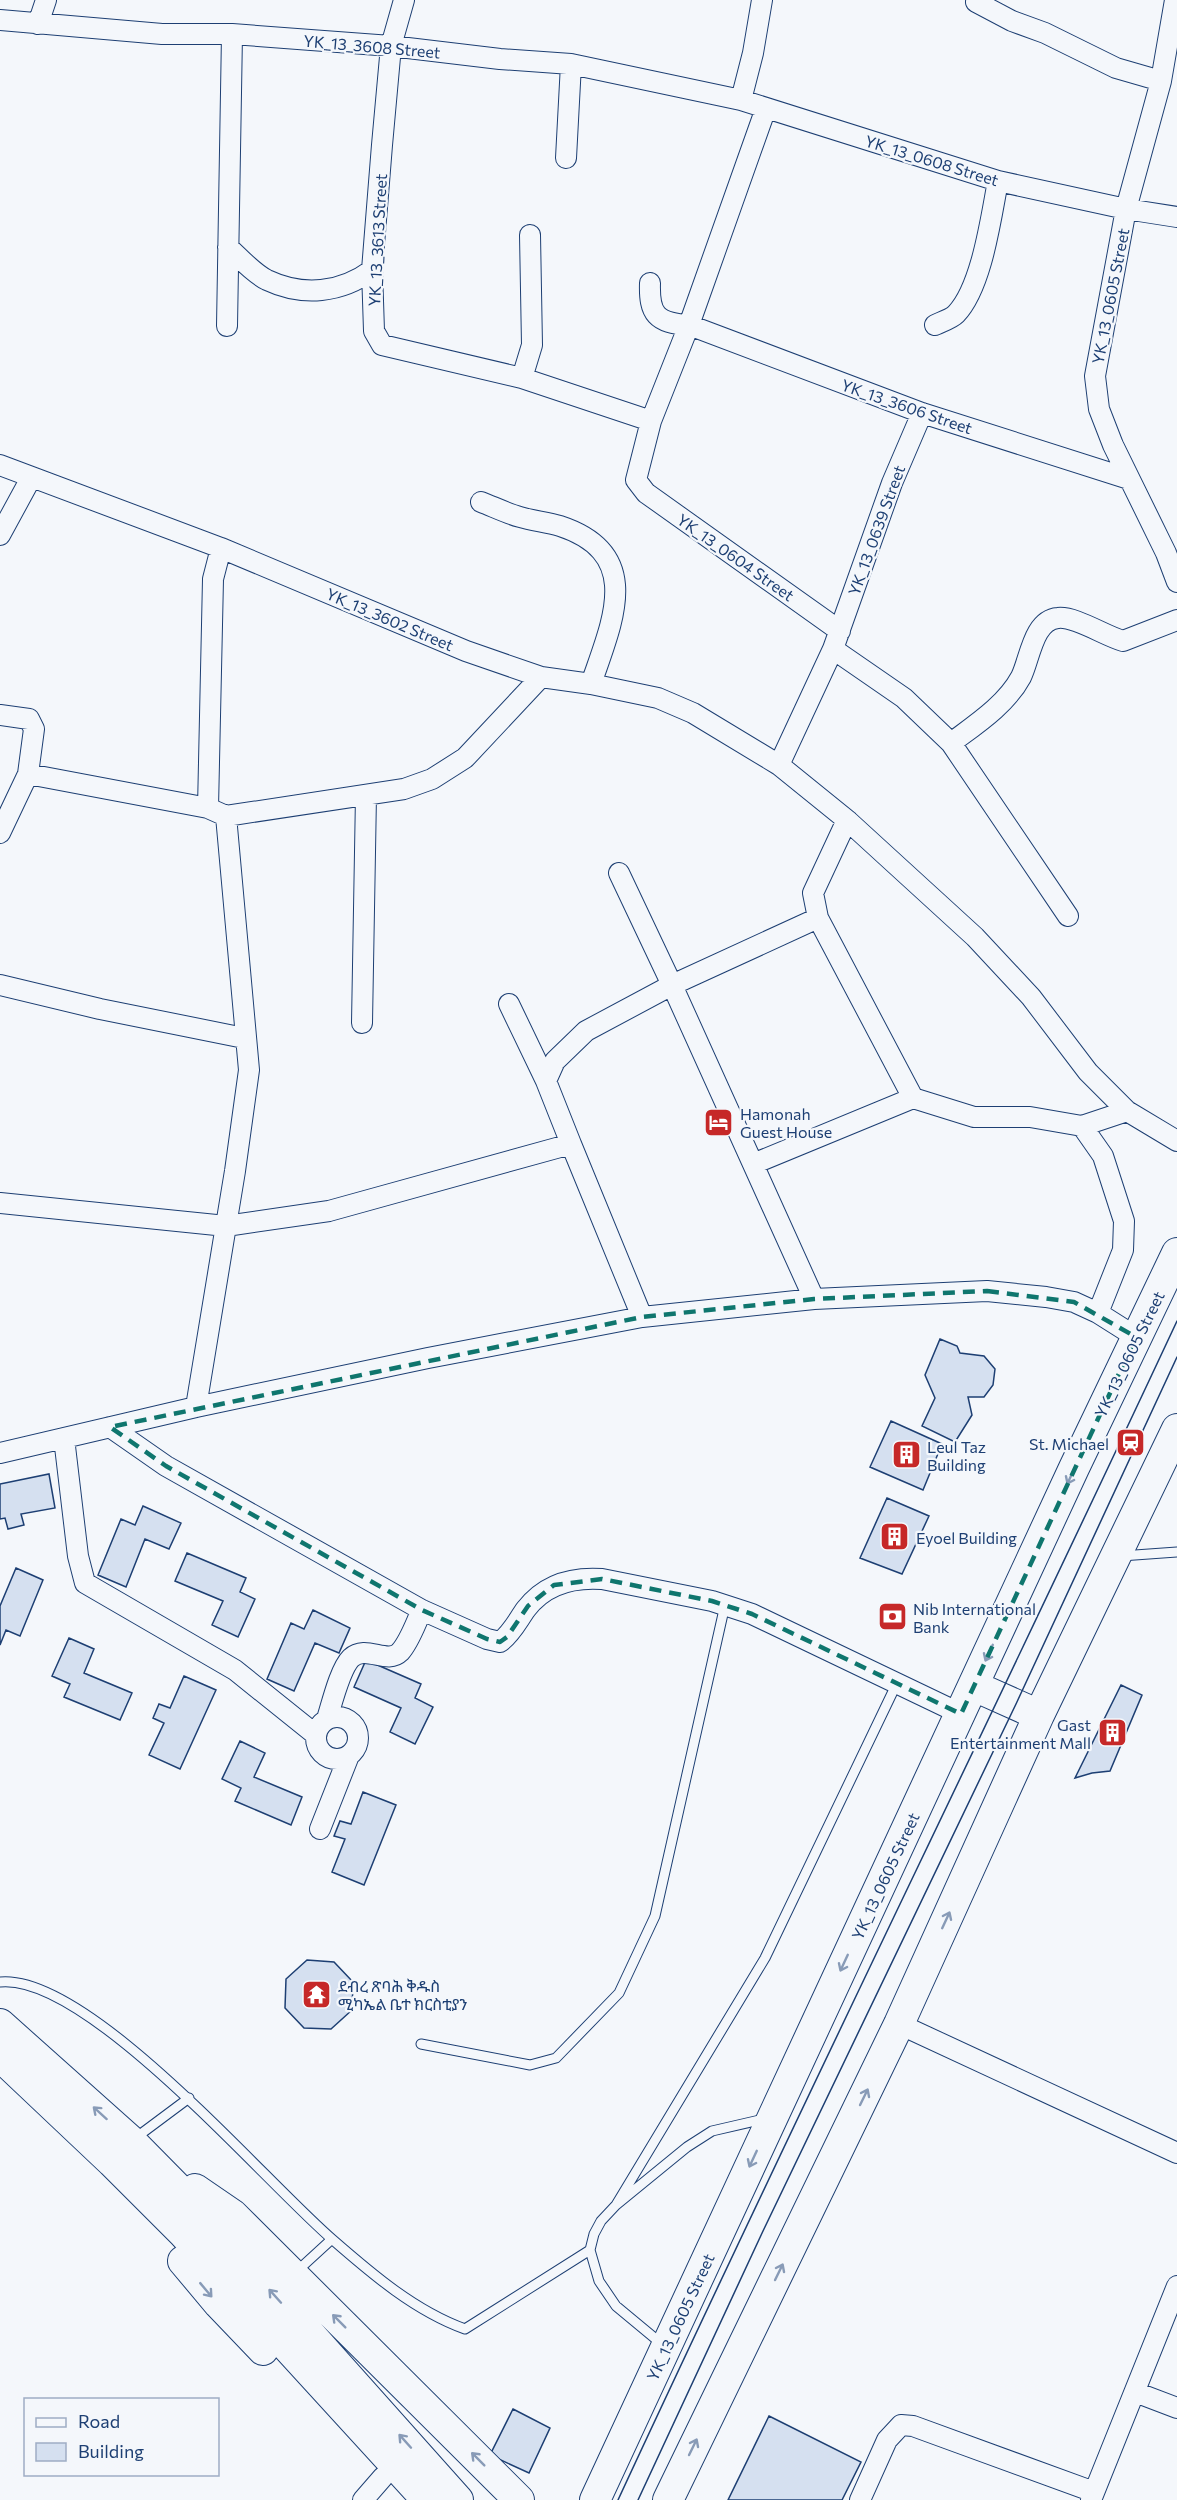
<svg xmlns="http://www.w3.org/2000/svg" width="1177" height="2500" viewBox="0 0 1177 2500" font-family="Commissioner,'Noto Sans Ethiopic',sans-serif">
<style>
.building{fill:#d5e0f0;stroke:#1d3f73;stroke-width:1.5}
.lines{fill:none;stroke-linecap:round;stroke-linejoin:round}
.service-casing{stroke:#1d3f73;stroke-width:11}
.minor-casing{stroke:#1d3f73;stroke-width:22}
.primary-casing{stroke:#1d3f73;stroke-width:32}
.service{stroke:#f4f7fb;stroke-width:9}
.minor{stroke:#f4f7fb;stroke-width:20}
.primary{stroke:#f4f7fb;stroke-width:30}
.tram{stroke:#1d3f73;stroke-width:1.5}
.oneway{stroke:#889bb7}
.marked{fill:none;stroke:#0f766e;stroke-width:4.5;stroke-dasharray:12 8;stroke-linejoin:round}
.labels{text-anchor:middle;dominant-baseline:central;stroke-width:4.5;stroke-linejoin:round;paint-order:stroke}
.street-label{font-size:16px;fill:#1d3f73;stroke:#f4f7fb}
.poi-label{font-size:16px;fill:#1d3f73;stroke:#f4f7fb;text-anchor:start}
</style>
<rect width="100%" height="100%" fill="#f4f7fb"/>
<path class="building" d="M940,1339L957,1346L960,1353L984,1356L995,1369L993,1385L984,1397H968L972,1415L955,1442L922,1426L935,1398L925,1375Z
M891,1421L942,1444L923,1490L870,1467Z
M49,1474L55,1508L21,1514L24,1525L8,1529L5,1518L0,1519V1484Z
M887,1498L929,1516L902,1574L860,1558Z
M143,1506L181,1523L169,1549L145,1539L126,1587L98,1575L121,1519L135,1525Z
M187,1553L246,1578L240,1592L255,1599L238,1637L212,1625L223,1601L175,1581Z
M16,1568L43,1580L20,1636L6,1630L0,1645V1606Z
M313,1610L350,1628L339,1653L315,1643L294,1691L267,1679L291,1623L304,1629Z
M69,1638L94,1649L84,1673L132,1693L120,1720L64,1697L70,1684L52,1676Z
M366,1660L421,1684L415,1698L433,1707L415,1744L390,1732L401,1708L354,1687Z
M184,1676L216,1690L180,1769L149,1755L164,1723L153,1718L159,1704L170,1708Z
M1121,1685L1142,1695L1110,1771L1092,1773L1075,1778Z
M240,1741L265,1753L254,1777L302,1797L291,1825L235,1801L241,1788L222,1779Z
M363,1792L396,1805L364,1885L332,1872L345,1839L334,1836L340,1821L351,1824Z
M307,1960L334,1962L353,1982L352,2010L331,2029L304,2028L285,2008L286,1979Z
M513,2409L550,2428L529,2473L490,2455Z
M769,2416L861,2462L842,2500H728Z"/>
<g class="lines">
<defs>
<path id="service" d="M1121,1556L1177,1552
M0,1982C88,1973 265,2182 333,2240C372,2274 415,2311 465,2329L590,2250
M421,2044L530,2065L556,2058L619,1993L655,1916L725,1605
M134,2139L189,2098
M616,2205L765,1958L897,1683
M296,2272L332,2239
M663,2345L616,2306L599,2281L590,2250L594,2234L601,2221L616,2205L687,2147L712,2131L764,2119"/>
<path id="minor" d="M404,0L391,46L382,145L372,270L374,331L382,345L522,378L651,421
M1175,0L1161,81L1126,209L1095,376L1099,409L1113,445L1166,553L1177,582
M976,2L1012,21L1045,33L1116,68L1161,81
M0,20L162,34H232L391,46L500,59L571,64L741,100L998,181L1126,209L1177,217
M38,24L46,0
M741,100L753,53L762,0
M766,108L689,325L651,421L636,480L646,493L840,631
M566,158L571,64
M228,247C240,258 253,273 267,280C303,297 341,293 372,270
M650,283C649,314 656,323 689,325L922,413L1129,479
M935,325C941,322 951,319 956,314C982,287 991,217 998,181
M227,326L232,34
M522,378L532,345L530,235
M0,465L221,548L466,651L541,677L591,684L658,698L693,713L779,765L847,820L975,937L1031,997L1088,1072L1127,1111L1177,1141
M481,502C494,507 506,513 520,517C533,521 547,522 560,526C645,554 612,622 591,684
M0,535L31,478
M221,548L213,579L208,808L226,816
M833,649L904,698L951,743L1068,916
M0,715L29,719L34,729L28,774L0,833
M951,743C975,725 1006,705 1021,677C1030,659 1033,620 1058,618C1075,616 1105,636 1123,641L1177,620
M779,765L833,649L892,483L922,413
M28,774L208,808
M818,918L913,1098L974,1117H1030L1082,1126L1127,1111
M0,985L100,1009L244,1038
M509,1004L546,1081
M362,1023L366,795
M1082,1126L1103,1156L1124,1221L1123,1250L1098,1313
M571,1144L546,1081L555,1061L586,1031L672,985L619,873
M753,1164L913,1098
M0,1203L226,1226L329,1211L571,1144L642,1317
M814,1299L672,985L818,918L813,893L847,820
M196,1407L235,1171L249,1070L226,816L404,789L432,779L465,758L541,677
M110,1427L166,1466L422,1610L487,1639L500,1642C512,1633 518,1620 526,1609C545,1584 573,1577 602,1579L712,1601L752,1614L961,1714
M64,1438L78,1556L85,1583L235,1670L316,1735
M0,1453L196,1407L428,1358L642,1317L814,1299L987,1291L1046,1297L1074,1302L1098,1313L1136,1337
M316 1738a21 21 0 1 1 42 0a21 21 0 1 1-42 0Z
M327,1719C332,1703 340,1669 351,1658C366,1644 387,1665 400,1652C410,1641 416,1622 422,1610
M320,1829L348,1758
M899,2024L1177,2153
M1135,2392L1177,2408
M363,2500L383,2477
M860,2500L887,2440L901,2425L913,2426L1094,2492
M1091,2500L1177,2286"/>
<path id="primary" d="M974,1686L1039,1715
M0,2024L131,2141L202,2213L458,2500
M0,2056L112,2162L183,2233L427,2500
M195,2189L233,2215L519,2500
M183,2261L219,2304L263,2350
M595,2500L1074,1468L1177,1253
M668,2500L899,2024L1039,1715L1177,1429"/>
</defs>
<use href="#service" class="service-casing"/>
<use href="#minor" class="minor-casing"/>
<use href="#primary" class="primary-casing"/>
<use href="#service" class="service"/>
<use href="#minor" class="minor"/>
<use href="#primary" class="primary"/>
<path class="tram" d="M618,2500C801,2105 993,1715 1177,1321
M638,2500L763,2231L1016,1704L1177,1357"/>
</g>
<defs><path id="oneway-shaft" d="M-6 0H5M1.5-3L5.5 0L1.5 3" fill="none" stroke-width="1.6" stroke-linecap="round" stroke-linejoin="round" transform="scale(1.5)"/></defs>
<g class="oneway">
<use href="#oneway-shaft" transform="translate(1071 1476) rotate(115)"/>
<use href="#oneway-shaft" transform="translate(989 1653) rotate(115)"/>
<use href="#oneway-shaft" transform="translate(946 1920) rotate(-65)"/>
<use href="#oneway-shaft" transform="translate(844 1963) rotate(115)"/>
<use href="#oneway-shaft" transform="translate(864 2097) rotate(-64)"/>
<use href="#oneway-shaft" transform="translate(100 2113) rotate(-138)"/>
<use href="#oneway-shaft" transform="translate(753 2159) rotate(115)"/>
<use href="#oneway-shaft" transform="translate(779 2272) rotate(-64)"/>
<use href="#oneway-shaft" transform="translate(206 2290) rotate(50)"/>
<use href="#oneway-shaft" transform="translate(275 2296) rotate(-132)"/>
<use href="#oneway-shaft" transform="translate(339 2321) rotate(-135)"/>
<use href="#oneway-shaft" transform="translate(405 2441) rotate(-132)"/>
<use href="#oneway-shaft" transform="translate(693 2447) rotate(-64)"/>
<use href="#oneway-shaft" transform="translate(478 2459) rotate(-135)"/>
</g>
<path class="marked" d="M987,1291L1074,1302L1136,1337L961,1714L752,1614L712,1601L602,1579L554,1585L528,1606L507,1637L500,1642L487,1639L422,1610L166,1466L110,1427L642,1317L814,1299Z"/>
<defs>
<symbol id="hotel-square" viewBox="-11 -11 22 22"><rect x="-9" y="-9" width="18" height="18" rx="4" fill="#c62828" stroke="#f4f7fb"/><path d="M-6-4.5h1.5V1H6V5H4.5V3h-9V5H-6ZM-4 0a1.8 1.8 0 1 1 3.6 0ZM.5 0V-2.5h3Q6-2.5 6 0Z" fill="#fff"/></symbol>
<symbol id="station-square" viewBox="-11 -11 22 22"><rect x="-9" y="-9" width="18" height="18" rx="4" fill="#c62828" stroke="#f4f7fb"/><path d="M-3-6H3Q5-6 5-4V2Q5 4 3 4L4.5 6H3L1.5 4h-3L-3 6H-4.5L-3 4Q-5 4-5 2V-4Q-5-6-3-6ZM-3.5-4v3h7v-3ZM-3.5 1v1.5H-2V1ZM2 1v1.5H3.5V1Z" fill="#fff"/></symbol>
<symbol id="building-square" viewBox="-11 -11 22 22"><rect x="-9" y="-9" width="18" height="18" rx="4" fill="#c62828" stroke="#f4f7fb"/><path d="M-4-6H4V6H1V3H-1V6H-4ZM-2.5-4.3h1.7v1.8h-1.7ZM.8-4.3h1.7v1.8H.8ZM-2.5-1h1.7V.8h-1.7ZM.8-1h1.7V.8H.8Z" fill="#fff"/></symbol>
<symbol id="bank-square" viewBox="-11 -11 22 22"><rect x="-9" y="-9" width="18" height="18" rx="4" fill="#c62828" stroke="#f4f7fb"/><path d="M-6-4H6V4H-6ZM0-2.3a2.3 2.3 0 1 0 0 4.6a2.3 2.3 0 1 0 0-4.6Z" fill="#fff"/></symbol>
<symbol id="temple-square" viewBox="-11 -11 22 22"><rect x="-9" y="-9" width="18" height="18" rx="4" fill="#c62828" stroke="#f4f7fb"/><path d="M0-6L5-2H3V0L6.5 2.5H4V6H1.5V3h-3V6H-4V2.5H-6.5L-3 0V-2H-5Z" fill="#fff"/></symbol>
</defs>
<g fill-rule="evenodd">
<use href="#hotel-square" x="702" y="1106" width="33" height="33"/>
<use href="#station-square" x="1114" y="1426" width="33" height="33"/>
<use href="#building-square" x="890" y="1438" width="33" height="33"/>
<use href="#building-square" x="878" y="1520" width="33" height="33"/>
<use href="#bank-square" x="876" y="1600" width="33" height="33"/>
<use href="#building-square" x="1096" y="1716" width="33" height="33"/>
<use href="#temple-square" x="300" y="1978" width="33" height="33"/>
</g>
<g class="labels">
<g class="street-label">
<text transform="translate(372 46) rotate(5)">YK_13_3608 Street</text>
<text transform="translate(932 160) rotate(17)">YK_13_0608 Street</text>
<text transform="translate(377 240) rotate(-87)">YK_13_3613 Street</text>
<text transform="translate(1110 296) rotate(-79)">YK_13_0605 Street</text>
<text transform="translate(907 406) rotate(19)">YK_13_3606 Street</text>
<text transform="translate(876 530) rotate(-70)">YK_13_0639 Street</text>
<text transform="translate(736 557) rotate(35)">YK_13_0604 Street</text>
<text transform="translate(390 619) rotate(23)">YK_13_3602 Street</text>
<text transform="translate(1129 1354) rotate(-64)">YK_13_0605 Street</text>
<text transform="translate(885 1876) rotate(-65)">YK_13_0605 Street</text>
<text transform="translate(680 2317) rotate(-65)">YK_13_0605 Street</text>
</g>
<g class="poi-label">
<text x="740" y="1113">Hamonah<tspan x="740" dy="18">Guest House</tspan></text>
<text x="1109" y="1443" text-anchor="end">St. Michael</text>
<text x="927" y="1446">Leul Taz<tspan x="927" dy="18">Building</tspan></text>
<text x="916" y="1537">Eyoel Building</text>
<text x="913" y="1608">Nib International<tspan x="913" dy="18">Bank</tspan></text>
<text x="1091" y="1724" text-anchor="end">Gast<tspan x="1091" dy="18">Entertainment Mall</tspan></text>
<text x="338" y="1985">ደብረ ጽባሕ ቅዱስ<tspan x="338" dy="18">ሚካኤል ቤተ ክርስቲያን</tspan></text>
</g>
</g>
<rect x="24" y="2398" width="195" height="78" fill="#f4f7fb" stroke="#9eadc5" stroke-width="1.5"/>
<rect x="36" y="2418" width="30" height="9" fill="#f4f7fb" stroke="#9eadc5" stroke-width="1.5"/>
<text x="78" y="2428" font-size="18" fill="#1d3f73">Road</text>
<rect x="36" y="2443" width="30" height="18" fill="#d5e0f0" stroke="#9eadc5" stroke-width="1.5"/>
<text x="78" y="2458" font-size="18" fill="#1d3f73">Building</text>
</svg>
